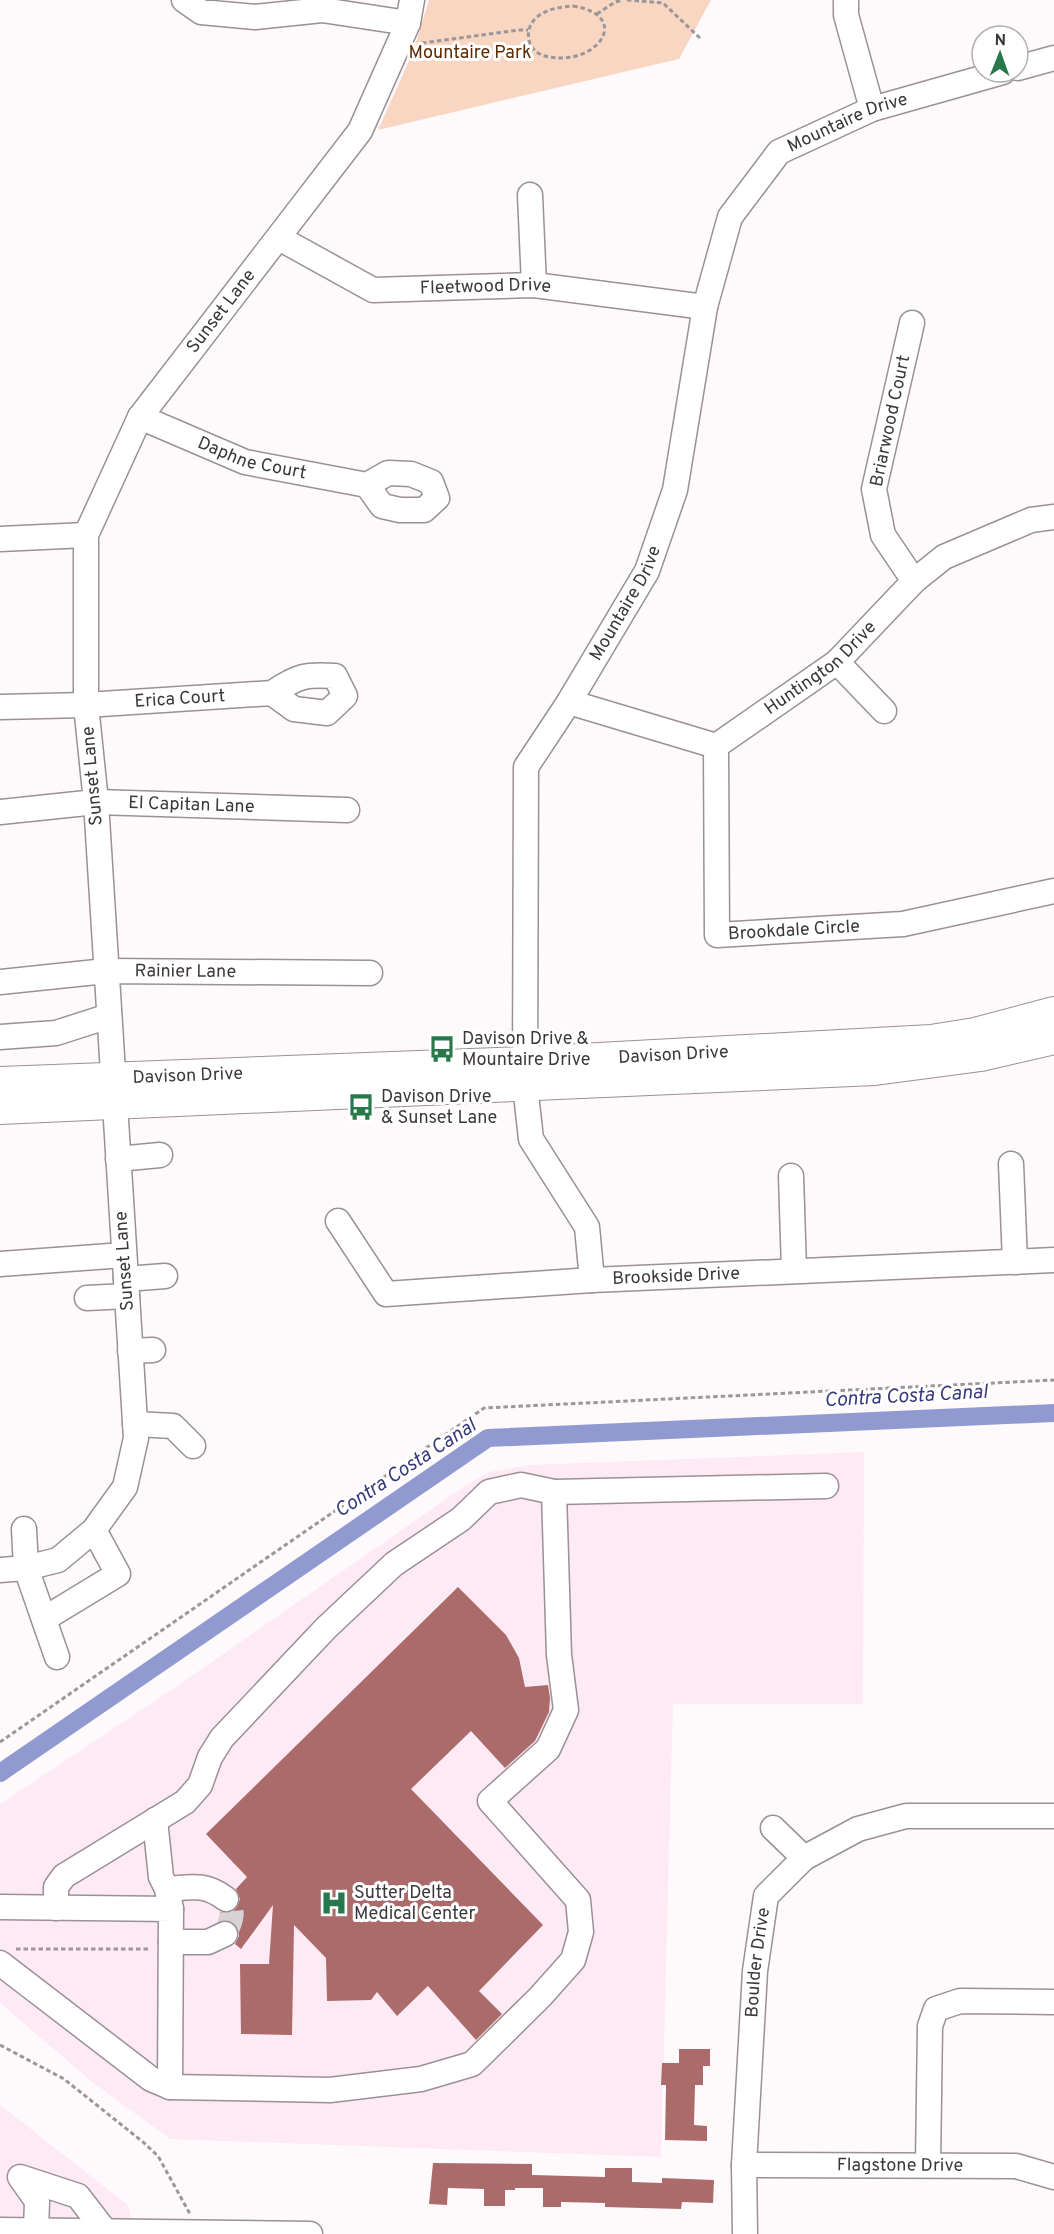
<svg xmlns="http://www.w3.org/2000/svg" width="1054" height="2234" viewBox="0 0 1054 2234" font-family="Overpass,sans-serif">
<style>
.built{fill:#feeaf4}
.green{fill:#f8d6c2}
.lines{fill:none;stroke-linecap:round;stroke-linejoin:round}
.canal{stroke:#909ad1;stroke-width:18}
.building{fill:#ab6b6b}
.minor-tunnel{stroke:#d7d3d5;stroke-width:24;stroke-dasharray:24 12;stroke-linecap:butt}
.minor-casing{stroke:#9a9095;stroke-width:27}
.major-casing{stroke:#9a9095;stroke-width:34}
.path{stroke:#9b9699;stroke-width:3;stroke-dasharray:4.5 3;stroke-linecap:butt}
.minor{stroke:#fff;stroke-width:24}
.major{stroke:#fff;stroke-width:32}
.labels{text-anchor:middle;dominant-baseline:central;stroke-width:6;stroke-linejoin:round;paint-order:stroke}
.park-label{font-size:18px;fill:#5d2a00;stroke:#fff}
.street-label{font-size:18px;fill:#3c373a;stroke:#fff}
.poi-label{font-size:18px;fill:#3c373a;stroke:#fff;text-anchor:start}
.water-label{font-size:20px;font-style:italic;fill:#363a7d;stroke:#fff}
</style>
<rect width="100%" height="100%" fill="#fefafc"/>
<path class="built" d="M864,1452L863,1704H673L661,2157L170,2139L91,2081L0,2003V1804L180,1684L462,1488L489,1472L530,1465Z
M0,2105L128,2205L133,2228L0,2226Z"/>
<path class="green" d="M429,0H711L679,59L378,130L413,52Z"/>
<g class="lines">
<path class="canal" d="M0,1773L488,1438L1054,1413"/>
</g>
<path class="building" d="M458,1587L506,1635L519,1658L525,1687L548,1685L550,1698L549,1712L535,1741L505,1768L471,1731L411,1789L543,1925L479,1991L502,2014L476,2040L428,1986L397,2016L377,1992L371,2000L327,2001L326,1958L294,1925L292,2035L241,2034L240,1964H269L273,1905L241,1949L235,1944L239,1936L238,1927L233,1922L220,1921V1912H232L237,1907L240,1899L236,1889L247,1877L206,1834Z
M679,2049H710V2066H703V2085H695L694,2125L707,2126V2141L665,2140L666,2085H661L662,2063H679Z
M433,2163L532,2164V2175L605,2177V2168H632V2182L662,2183V2178L714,2180L713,2203L682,2202L681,2209L605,2207V2203L561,2202V2207H543V2188H515V2190H505V2206H484V2189L448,2188L447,2205L429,2204Z"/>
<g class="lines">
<path class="minor-tunnel" d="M225,1934C231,1921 236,1911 226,1899"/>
<defs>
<g id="minor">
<path d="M184,0L201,12L255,17L322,10L408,23"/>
<path d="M846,0V15L872,109"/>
<path d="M1018,68L1054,58"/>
<path d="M530,195L534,285"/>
<path id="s1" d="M279,238L373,290L534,285L705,307"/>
<path d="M912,323L874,489L883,535L914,581"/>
<path id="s2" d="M140,417L245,462L367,485L388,473L411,474L431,482L437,498L424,510H400L382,506L367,485"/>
<path d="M0,539L86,535"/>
<path d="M837,662L884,711"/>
<path id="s3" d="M569,702L716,746L837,662L914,581L944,557L1031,520L1054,517"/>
<path id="s4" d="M0,707L86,705L272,693C298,676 305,674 335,676L345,696L327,713L294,709L272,693"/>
<path id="s5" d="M716,746L717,935L903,924L1054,891"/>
<path id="s6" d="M0,812L96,802L347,810"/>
<path id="s7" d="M0,982L106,971L370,973"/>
<path d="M0,1037L56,1033L109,1016"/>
<path d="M118,1159L160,1155"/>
<path d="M1011,1164L1015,1262"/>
<path d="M791,1176L794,1270"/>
<path id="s8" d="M338,1221L386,1294L592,1280L1054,1260"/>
<path d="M0,1264L124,1255"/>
<path d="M126,1279L165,1276"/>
<path id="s9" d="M592,1280L587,1227L531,1139L525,1085L526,767L569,702L647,571L675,490L705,307L730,217L779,152L872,109L1003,72"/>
<path d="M87,1298L127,1296"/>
<path d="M130,1351L153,1350"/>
<path d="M135,1424L173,1426L193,1446"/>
<path d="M24,1529L26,1568L57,1657"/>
<path id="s10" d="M0,1570L26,1568L58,1560L94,1530L125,1487L136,1438L96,802L86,705V535L140,417L360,131L408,23L412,0"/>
<path d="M44,1619L118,1574L94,1530"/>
<path d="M155,1820L161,1877L167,1889L171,1909"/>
<path d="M773,1828L804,1858"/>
<path d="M167,1889C192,1887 205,1883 226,1899"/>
<path d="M0,1907L171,1909L170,2087"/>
<path d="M56,1908V1887L64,1876L185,1802L200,1785L210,1757L222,1738L326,1628L394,1564L461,1519L489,1492L521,1485L554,1492L826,1486"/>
<path d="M171,1942H208L225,1934"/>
<path d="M0,1963L151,2079L170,2087L330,2090L421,2079L472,2064L540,1997L573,1960L581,1932L578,1900L490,1801L548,1749L566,1710L559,1655L554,1492"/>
<path id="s11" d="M744,2165L1016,2166L1054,2177"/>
<path d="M928,2165L930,2026L936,2009L960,2001L1054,2002"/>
<path d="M0,2230L310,2234"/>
<path d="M36,2230L37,2201L20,2177L78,2196L105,2231"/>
<path id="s12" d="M745,2234L744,2165L755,1971L766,1896L804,1858L858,1829L906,1816H1054"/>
</g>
<g id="major">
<path id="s13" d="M0,1083L525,1063L931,1041L975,1034L1054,1013"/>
<path d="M0,1108L875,1069L981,1055L1054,1038"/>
</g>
</defs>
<use href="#minor" class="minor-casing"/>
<use href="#major" class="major-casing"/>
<path class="path" d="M627,0L663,3L701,39
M573,6C635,16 595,69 545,56C529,52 523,33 534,20C544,9 560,7 573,6Z
M597,14L615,2L623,0
M422,43L519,30H528
M0,1742L484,1408L1054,1380
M16,1949H151
M0,2045L64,2079L143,2142L158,2156L190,2214"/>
<use href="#minor" class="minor"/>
<use href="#major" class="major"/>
</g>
<defs>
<symbol id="bus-bare" viewBox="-9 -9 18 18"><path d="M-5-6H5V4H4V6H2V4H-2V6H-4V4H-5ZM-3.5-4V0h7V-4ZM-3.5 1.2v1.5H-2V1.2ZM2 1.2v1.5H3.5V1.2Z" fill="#27794b" stroke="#fff" stroke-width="2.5" paint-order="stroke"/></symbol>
<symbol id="hospital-bare" viewBox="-9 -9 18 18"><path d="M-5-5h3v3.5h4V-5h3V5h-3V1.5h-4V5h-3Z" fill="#27794b" stroke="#fff" stroke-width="2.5" paint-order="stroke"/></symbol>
</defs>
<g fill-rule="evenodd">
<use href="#bus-bare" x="423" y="1030" width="38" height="38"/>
<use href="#bus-bare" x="342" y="1088" width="38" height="38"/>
<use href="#hospital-bare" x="315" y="1884" width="38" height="38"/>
</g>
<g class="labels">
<g class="park-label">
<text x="470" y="53">Mountaire Park</text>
</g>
<g class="street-label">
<text stroke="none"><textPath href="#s9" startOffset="1281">Mountaire Drive</textPath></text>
<text stroke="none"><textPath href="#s1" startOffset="220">Fleetwood Drive</textPath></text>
<text stroke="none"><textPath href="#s10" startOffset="1377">Sunset Lane</textPath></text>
<text transform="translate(891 421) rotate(-78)">Briarwood Court</text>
<text stroke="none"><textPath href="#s2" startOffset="120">Daphne Court</textPath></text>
<text stroke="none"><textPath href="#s9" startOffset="722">Mountaire Drive</textPath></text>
<text stroke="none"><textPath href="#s3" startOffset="284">Huntington Drive</textPath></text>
<text stroke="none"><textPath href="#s4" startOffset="180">Erica Court</textPath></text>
<text transform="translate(93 776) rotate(-95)">Sunset Lane</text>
<text stroke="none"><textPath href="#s6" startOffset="192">El Capitan Lane</textPath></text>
<text stroke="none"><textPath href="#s5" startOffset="266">Brookdale Circle</textPath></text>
<text stroke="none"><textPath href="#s7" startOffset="186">Rainier Lane</textPath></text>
<text stroke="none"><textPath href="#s13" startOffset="674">Davison Drive</textPath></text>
<text stroke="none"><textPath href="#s13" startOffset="188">Davison Drive</textPath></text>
<text transform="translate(125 1261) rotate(-94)">Sunset Lane</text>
<text stroke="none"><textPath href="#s8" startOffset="378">Brookside Drive</textPath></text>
<text stroke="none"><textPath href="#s12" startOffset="272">Boulder Drive</textPath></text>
<text stroke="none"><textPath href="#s11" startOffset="156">Flagstone Drive</textPath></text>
</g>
<g class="poi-label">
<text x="462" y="1039">Davison Drive &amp;<tspan x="462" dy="21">Mountaire Drive</tspan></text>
<text x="381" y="1097">Davison Drive<tspan x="381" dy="21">&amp; Sunset Lane</tspan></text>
<text x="354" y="1893">Sutter Delta<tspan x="354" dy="21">Medical Center</tspan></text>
</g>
<g class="water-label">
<text transform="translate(906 1397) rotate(-3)">Contra Costa Canal</text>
<text transform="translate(406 1469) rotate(-33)">Contra Costa Canal</text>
</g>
</g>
<g transform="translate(1000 54) rotate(1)"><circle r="28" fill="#ffffff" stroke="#b1afb0" stroke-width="1.5"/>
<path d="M0-4.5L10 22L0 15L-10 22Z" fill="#27794b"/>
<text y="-9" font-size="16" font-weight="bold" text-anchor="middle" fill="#3c373a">N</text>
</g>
</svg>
